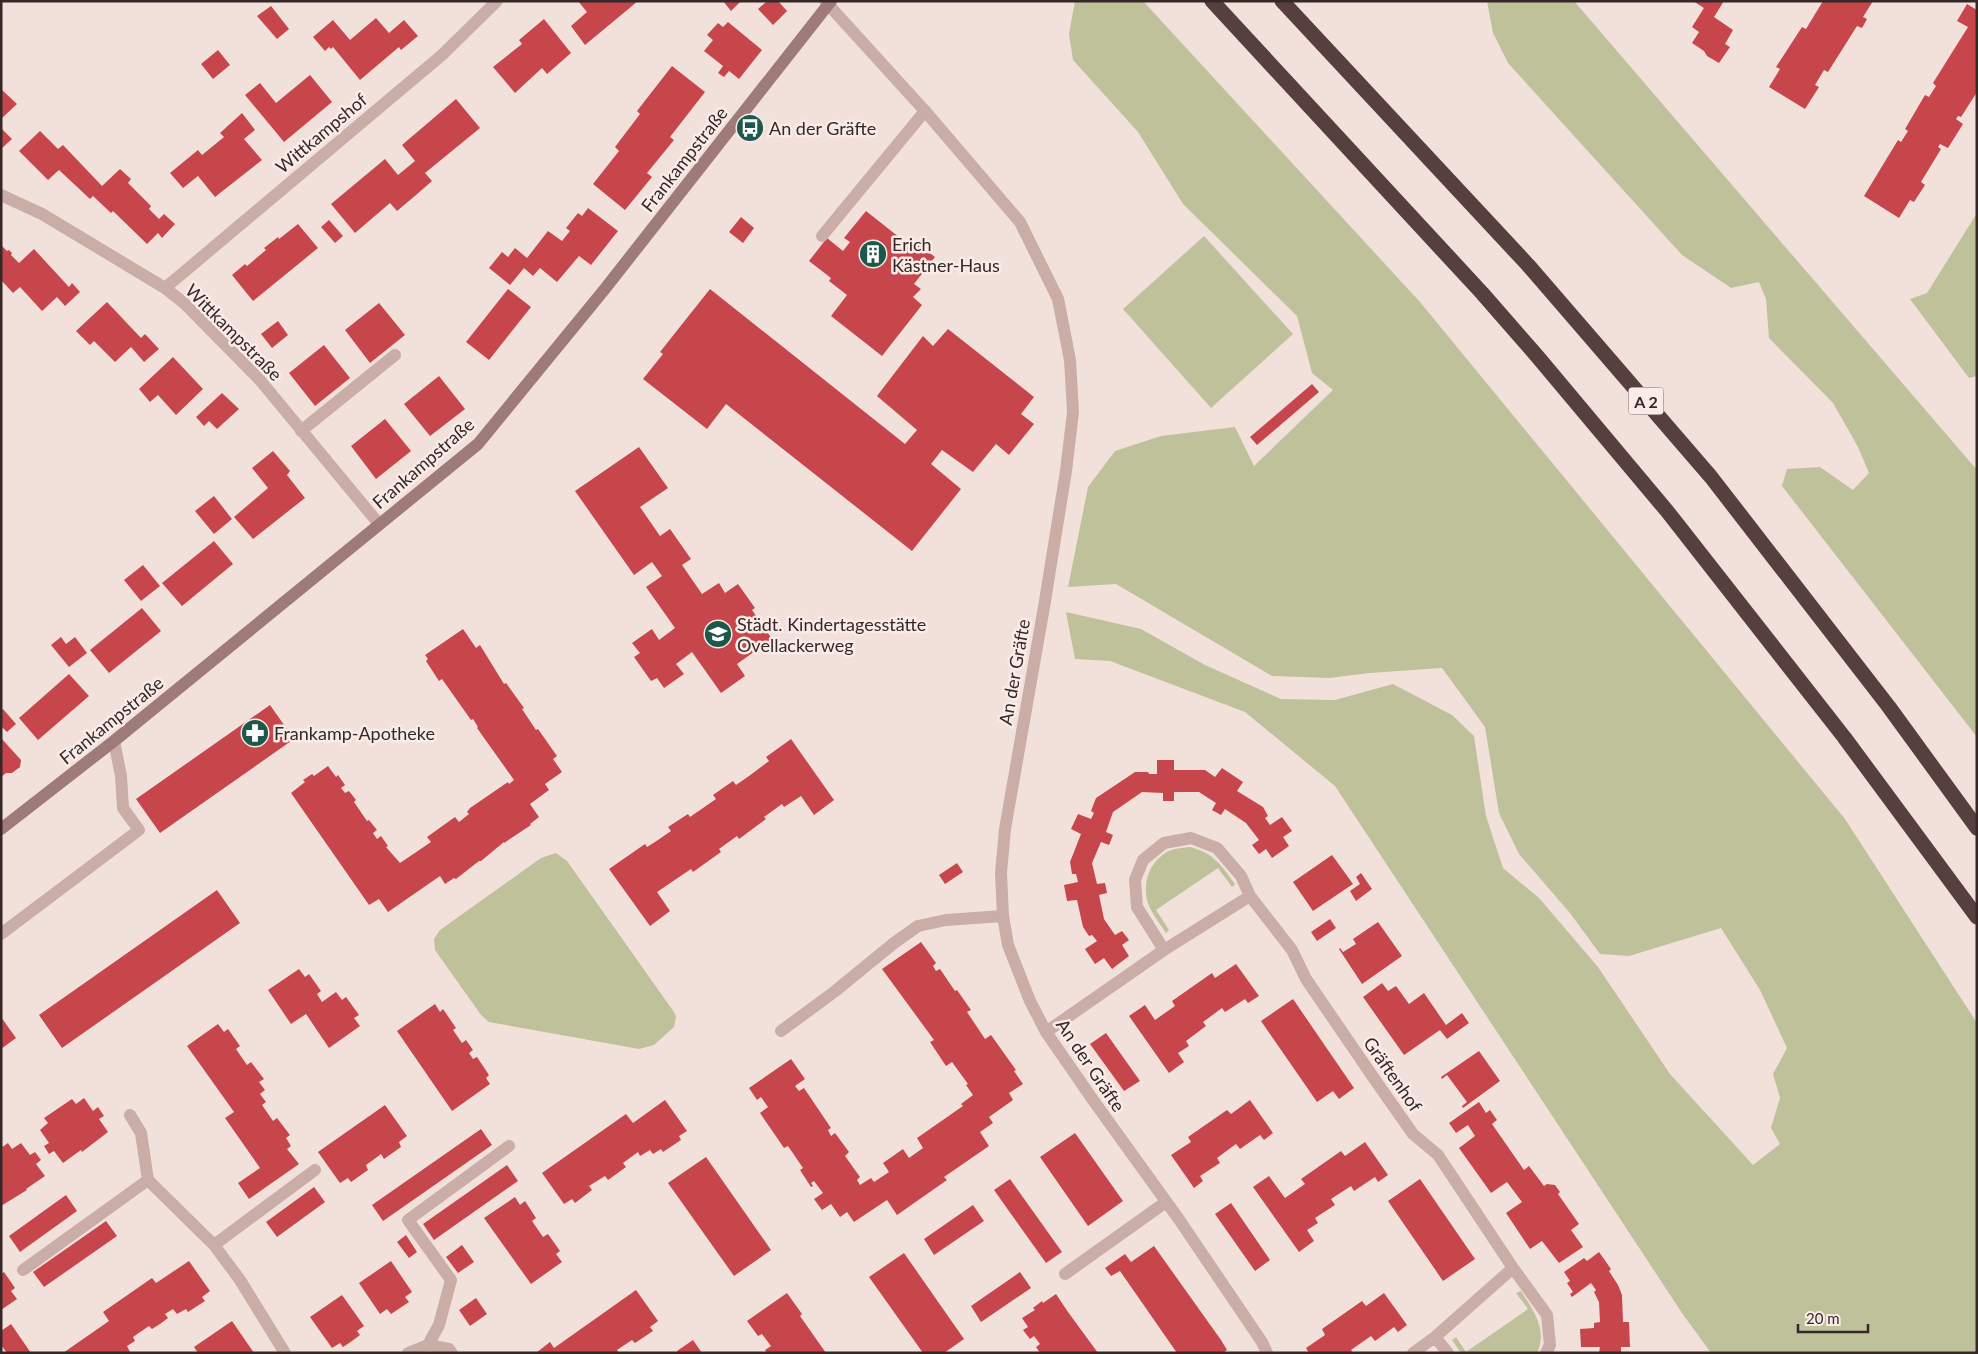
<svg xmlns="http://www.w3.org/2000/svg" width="1978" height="1354" viewBox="0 0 1978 1354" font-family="Lato,sans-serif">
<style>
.green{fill:#bfc19b}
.building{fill:#c6464c}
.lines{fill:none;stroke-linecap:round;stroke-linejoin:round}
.lane{stroke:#caada7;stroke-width:12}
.street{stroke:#caada7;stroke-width:12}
.secondary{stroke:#9e7b79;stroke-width:12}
.highway{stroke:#573f3f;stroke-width:15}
.labels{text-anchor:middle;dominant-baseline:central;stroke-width:5;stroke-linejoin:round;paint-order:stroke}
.shield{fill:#f9ece8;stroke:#716362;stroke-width:1}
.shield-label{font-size:16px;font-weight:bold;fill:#372828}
.poi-label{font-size:18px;fill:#372828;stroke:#f9ece8;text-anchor:start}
.street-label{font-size:18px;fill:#372828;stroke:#f9ece8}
</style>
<rect width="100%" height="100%" fill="#f2e1db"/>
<path class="green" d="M1075,1H1143L1420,302L1845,819L1977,1023V1353H1711L1682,1313L1335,786L1245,712L1110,661L1075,659L1066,612L1141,629L1205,665L1281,699L1335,700L1393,684L1452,715L1474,736L1486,816L1503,868L1539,898L1598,967L1670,1074L1753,1165L1780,1144L1771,1128L1780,1098L1773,1074L1787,1048L1760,990L1721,928L1629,956L1600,954L1570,913L1519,854L1499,813L1485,727L1442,668L1370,673L1329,678L1272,676L1116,584L1068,587L1088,487L1115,451L1161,436L1235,427L1254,466L1333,390L1312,373L1297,316L1183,204L1138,132L1073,60L1069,34Z
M1487,1H1574L1977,470V737L1782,486L1787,469L1820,467L1853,490L1869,473L1858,447L1833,403L1769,338L1766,299L1759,282L1731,288L1682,255L1508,63L1493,33Z
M1977,213V376L1969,378L1910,299L1927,293Z
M1204,236L1293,334L1211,408L1123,309Z
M1190,847C1214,853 1221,865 1235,884L1232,887L1218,868L1156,910L1169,930L1166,933C1161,925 1155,918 1151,910C1140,890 1147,863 1167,852C1174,848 1182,848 1190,847Z
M556,853L567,861L674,1012L676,1017L674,1027L654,1045L639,1049L489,1022L481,1015L435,950L434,939L440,930L541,858Z
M1521,1291C1533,1310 1548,1329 1537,1353H1461L1452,1340L1456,1337L1466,1352L1528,1309L1516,1293Z"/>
<path class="building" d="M578,1H638L585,45L571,26L587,12Z
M723,1H741L731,11Z
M767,1H778L787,11L773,25L758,9Z
M1693,1H1724L1714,17L1733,30L1725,44L1730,47L1719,63L1707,56L1704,51L1692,43L1699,32L1692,27L1704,8Z
M1823,1H1873L1863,17L1867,19L1862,28L1857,26L1828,72L1824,70L1815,85L1819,87L1805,109L1769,87L1780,69L1776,67L1802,27L1806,29Z
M1967,4L1977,10V92L1961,117L1958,116L1956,119L1963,124L1948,148L1940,144L1938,147L1941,149L1921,182L1925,185L1914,202L1910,200L1899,218L1864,196L1898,140L1901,142L1908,131L1905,129L1925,95L1929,97L1936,86L1933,83L1968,27L1957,21Z
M271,6L289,29L277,39L257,16Z
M376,18L389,33L404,20L418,36L401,50L399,47L360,80L333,47L331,49L329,47L325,51L313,37L333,20L350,40Z
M544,19L571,53L547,74L542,68L515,93L493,67L522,44L519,40Z
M728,22L762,50L739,79L729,71L724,77L718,73L723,66L704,51L713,40L707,35L718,23L723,27Z
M218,50L230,65L213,79L201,64Z
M672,66L705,92L670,137L674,140L647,173L652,177L625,210L593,184L619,151L615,147L640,114L637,111Z
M310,75L332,102L284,142L245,95L260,83L276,103Z
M1,89L17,104L1,119Z
M456,99L480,128L425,173L432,181L416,195L397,211L390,203L355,233L331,204L385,159L398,175L415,161L402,145Z
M242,113L255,130L244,139L262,160L215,197L198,176L183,188L170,173L198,150L202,155L224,137L220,133Z
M1,128L12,139L1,149Z
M40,131L58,149L63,145L102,186L120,169L131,179L128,183L151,206L149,209L159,219L164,214L175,224L162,238L158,233L147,244L113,211L111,213L93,196L90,199L59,170L48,180L19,151Z
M588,208L618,231L591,265L579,256L557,282L540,268L533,276L524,268L510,285L489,268L502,252L508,257L515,248L527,258L548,231L562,241L570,231L566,228L578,213L582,216Z
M866,211L909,245L913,240L935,257L914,284L921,289L913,297L922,305L882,356L831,316L847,295L829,281L831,278L809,261L827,238L843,251L850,242L844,238Z
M741,217L754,228L743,243L729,232Z
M329,220L343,236L335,243L321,227Z
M298,224L318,248L253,301L232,275L245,264L247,266L266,250L264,248L278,237L279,239Z
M1,245L7,251L9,250L12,253L11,255L19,263L34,249L69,287L72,283L80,292L65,306L57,297L42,311L20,287L13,293L1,280Z
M508,289L531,307L489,360L466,342Z
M710,289L905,444L917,430L877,396L923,336L933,346L948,329L1034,397L1021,414L1034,424L1009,455L996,444L973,472L942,450L931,464L961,489L912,551L726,404L707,429L643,379L663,354L660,352Z
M107,302L141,338L145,334L159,349L144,362L131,347L115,362L94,341L90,345L76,331Z
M379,303L405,335L370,363L345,330Z
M278,321L288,335L272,348L261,334Z
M324,345L350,378L315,406L289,373Z
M173,357L203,389L176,415L158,395L150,402L139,389Z
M439,376L465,409L430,436L404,404Z
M1312,384L1319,392L1257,445L1250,437Z
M222,393L239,409L217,429L209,421L204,426L196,417Z
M385,419L411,451L376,479L351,446Z
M639,447L668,488L640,507L660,536L670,529L691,559L682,565L702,594L719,583L725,593L738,584L755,608L752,610L772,639L737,664L745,676L721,693L692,652L676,664L684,674L664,688L657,678L651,681L634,657L640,653L632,643L652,629L659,640L675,628L646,587L662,576L652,562L634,575L575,491Z
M273,451L290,471L287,475L305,498L253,539L234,517L268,488L252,468Z
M214,496L232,519L214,534L195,511Z
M214,541L233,564L182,606L162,583Z
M143,565L160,586L141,601L124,580Z
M142,608L161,631L109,673L90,650Z
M463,629L476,648L480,645L504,684L506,683L524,708L522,709L536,730L538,729L557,756L553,759L562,772L545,784L549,790L530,804L539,817L530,824L531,825L504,843V842L481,861H479L456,879L454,878L445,884L440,876L388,912L379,899L369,905L291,793L305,782L303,780L312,774L314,776L328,766L336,777L338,775L345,785L341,788L345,793L349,791L356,800L354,802L367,821L369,820L377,830L373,833L377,839L381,836L388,846L386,847L400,863L431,842L427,837L455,817L459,822L469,814L467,812L470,808L508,782L509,784L514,780L477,728L478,727L473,719L471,720L442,679L439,681L426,661L428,659L425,655Z
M61,637L66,644L75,637L87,653L69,667L51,645Z
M69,674L89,696L38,740L19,718Z
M270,705L294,739L160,833L136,799Z
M3,709L16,724L7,732L1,726V711Z
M1,738L21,760L20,767L12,773H6L1,777Z
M791,739L834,800L814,815L801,796L784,807L782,804L764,817L766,819L739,839L737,836L719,849L721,852L693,872L691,869L657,892L670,911L650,926L609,869L645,844L647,847L658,840L671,831L668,827L688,814L690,817L716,799L713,795L733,781L736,785L749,776L769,761L766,757Z
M1157,760H1174V770H1205L1215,777L1222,768L1243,782L1237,791L1263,807L1268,816L1265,818L1270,825L1282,817L1292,831L1283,837L1289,846L1272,858L1266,849L1259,854L1252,845L1259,840L1246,823L1225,809L1221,815L1212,810L1216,803L1199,792H1174V801H1163V793L1142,792L1113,812L1106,832L1113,835L1109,845L1101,842L1092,863L1097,884L1105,883L1107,893L1099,895L1104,919L1115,935L1122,931L1129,940L1122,945L1129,956L1112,969L1104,958L1095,964L1085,949L1097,941L1092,935L1089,936L1083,927L1077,900L1067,901L1064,885L1078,882L1076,874H1072L1070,862L1081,834L1071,829L1078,814L1091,819L1094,813L1091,811L1096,798L1135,772H1148L1149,774H1157Z
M1332,855L1353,884L1313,911L1293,882Z
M957,863L963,872L945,884L939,875Z
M1361,873L1372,889L1356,901L1350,891L1360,884L1356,877Z
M217,890L240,923L62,1048L39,1015Z
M1330,919L1336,928L1317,941L1311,932Z
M1378,922L1402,956L1362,984L1339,949L1340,948L1343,952L1356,944L1353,939Z
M921,942L936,963L933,966L936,971L940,969L955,991L957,990L971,1010L967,1012L985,1039L991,1035L1016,1070L1014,1071L1023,1084L1009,1093L1013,1100L989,1117L993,1123L980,1132L989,1146L944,1177L947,1180L897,1215L887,1200L854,1222L847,1212L840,1217L831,1204L822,1210L814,1199L823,1193L814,1181L811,1183L813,1186L811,1187L800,1170L803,1168L788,1146L784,1148L760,1113L768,1107L761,1097L757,1100L749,1088L791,1059L805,1079L795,1086L799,1091L804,1088L831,1128L828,1130L831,1136L835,1133L849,1152L845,1156L860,1177L857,1180L860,1185L871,1178L874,1182L889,1172L883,1163L903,1149L909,1158L923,1148L917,1138L963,1106L961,1104L973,1095L966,1085L968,1084L952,1062L946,1066L930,1042L934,1040L882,969Z
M1236,964L1259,996L1248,1003L1245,999L1225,1012L1222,1008L1203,1022L1206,1026L1186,1041L1189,1046L1178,1053L1184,1062L1169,1073L1129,1016L1145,1005L1155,1020L1175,1006L1172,1001L1212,973L1215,978Z
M299,969L305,977L309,974L321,991L317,994L322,1002L336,992L342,1000L346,997L359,1015L354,1018L360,1026L329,1048L306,1014L291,1024L268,990Z
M1382,983L1388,991L1396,986L1409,1004L1424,993L1446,1025L1462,1013L1469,1023L1447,1039L1440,1030L1404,1055L1363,997Z
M1293,999L1354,1088L1339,1099L1333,1091L1317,1102L1261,1021Z
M435,1004L440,1012L443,1009L456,1028L453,1030L462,1043L466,1040L473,1050L469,1053L473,1059L477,1057L489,1075L486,1078L490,1084L452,1111L397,1031Z
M1,1017L16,1038L1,1049Z
M218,1024L224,1032L228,1029L240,1046L236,1049L247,1065L251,1062L264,1079L259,1082L265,1090L260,1094L266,1102L262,1105L273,1121L277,1118L290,1135L286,1138L291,1146L287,1149L299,1164L249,1199L238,1183L260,1168L225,1118L234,1112L187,1046Z
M1106,1033L1140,1081L1124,1091L1090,1044Z
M1479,1051L1500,1081L1463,1108L1462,1106L1467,1102L1447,1075L1442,1079L1441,1077Z
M84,1098L93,1111L98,1107L104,1116L99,1119L108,1132L82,1152L81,1150L63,1163L54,1151L49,1154L44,1146L49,1143L40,1130L48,1123L44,1118L72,1099L76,1104Z
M665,1100L687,1131L679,1136L681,1140L663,1152L661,1149L653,1154L650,1150L640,1156L638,1152L623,1163L626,1167L608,1180L605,1176L589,1186L592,1190L575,1203L572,1199L564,1204L542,1173L626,1114L633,1123Z
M1250,1100L1273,1133L1264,1140L1260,1135L1240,1149L1236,1144L1217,1158L1220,1163L1200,1176L1203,1181L1194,1188L1171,1155L1191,1142L1188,1137L1227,1110L1231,1114Z
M1479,1102L1486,1113L1490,1110L1497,1120L1492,1124L1524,1170L1529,1166L1544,1186L1547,1184L1555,1185L1560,1192L1558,1194L1579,1224L1571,1230L1583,1247L1559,1263L1542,1241L1530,1249L1506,1213L1522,1202L1507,1182L1491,1193L1459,1148L1475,1136L1468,1125L1456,1133L1449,1123Z
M385,1105L407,1136L399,1142L401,1147L384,1159L381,1154L373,1160L366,1165L368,1170L351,1182L348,1178L340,1183L318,1152Z
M481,1129L492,1145L383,1221L372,1205Z
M1075,1133L1123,1201L1088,1226L1040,1157Z
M1365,1142L1388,1175L1378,1182L1375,1177L1354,1191L1351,1186L1331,1199L1335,1205L1315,1218L1318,1223L1307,1230L1314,1241L1299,1252L1253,1187L1269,1176L1285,1198L1305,1184L1301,1179L1341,1151L1345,1156Z
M8,1143L12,1149L21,1143L30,1155L35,1152L41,1160L36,1164L45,1176L26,1189L27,1190L1,1206V1148Z
M706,1157L771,1250L734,1276L668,1183Z
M507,1165L518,1181L434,1240L423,1224Z
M1010,1179L1062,1252L1046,1263L994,1190Z
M1420,1179L1475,1259L1443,1281L1388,1201Z
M314,1187L325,1202L277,1237L266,1222Z
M66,1195L77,1211L20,1252L9,1236Z
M515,1197L520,1205L525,1201L536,1218L532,1221L543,1237L548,1234L560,1251L556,1254L562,1262L531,1284L484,1218Z
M1231,1203L1270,1260L1255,1271L1215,1214Z
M973,1205L984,1221L934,1255L924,1239Z
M106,1221L117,1236L44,1287L33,1272Z
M406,1235L417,1252L409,1258L397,1242Z
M462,1245L474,1262L458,1273L446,1257Z
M1154,1246L1221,1340L1227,1350L1223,1353H1177L1120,1271L1111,1276L1105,1268L1125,1254L1131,1262Z
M1599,1252L1611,1269L1609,1271L1618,1285L1622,1295L1623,1322H1629L1630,1347H1621V1353H1599L1600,1347H1581L1580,1329L1594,1328V1323L1600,1322L1599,1302L1594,1292L1596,1290L1591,1283L1572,1297L1570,1294L1573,1292L1567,1283L1570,1281L1564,1272L1584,1258L1587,1261Z
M904,1253L964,1339L944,1353H923L869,1277Z
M189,1261L210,1291L202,1297L205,1301L188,1312L186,1309L177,1314L173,1309L165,1314L168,1318L160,1324L152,1329L149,1326L133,1337L135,1341L127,1346L130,1352L129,1353H63L109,1321L103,1312L152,1278L156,1283Z
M391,1261L412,1292L405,1297L409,1302L391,1314L387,1309L380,1314L359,1283Z
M4,1272L15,1288L11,1291L17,1299L1,1310V1274Z
M1020,1272L1031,1288L981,1322L971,1306Z
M636,1290L658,1321L650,1327L653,1331L635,1343L632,1340L617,1350L619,1353H536L550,1342L554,1348Z
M787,1293L802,1314L800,1316L826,1353H767L765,1350L771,1346L762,1334L758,1336L747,1321Z
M1384,1293L1407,1325L1398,1332L1394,1327L1375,1341L1371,1336L1351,1350L1353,1353H1309L1306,1348L1325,1335L1322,1329L1362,1301L1366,1306Z
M1056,1294L1068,1312L1098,1353H1040L1036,1347L1040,1344L1034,1336L1030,1339L1023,1330L1028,1327L1022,1318L1035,1310L1033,1308L1042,1301L1043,1303Z
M342,1295L364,1326L357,1331L360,1335L352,1341L343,1347L340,1343L332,1348L310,1317Z
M476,1298L487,1314L470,1326L459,1310Z
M232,1321L254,1353H198L194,1347Z
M11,1324L31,1353H7L1,1345V1331Z
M693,1340L702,1353H678L677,1351Z"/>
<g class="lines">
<path class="lane" d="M822,236L925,111
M301,431L395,355
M1,934L139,830L123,808L121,776L114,741
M781,1031L834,992L894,943L918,926L946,920L1003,916
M214,1245L315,1170
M23,1270L148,1180
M1065,1274L1166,1202
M428,1345L439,1325L451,1280L408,1220L509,1146"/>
<path class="street" d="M825,1L925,111L1020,222L1058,299L1070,360L1073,412L1066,471L1044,607L1005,829L1001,873L1003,916L1008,945L1030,1001L1046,1032L1093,1100L1178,1218L1262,1342L1267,1353
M1,195L42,214L165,288L184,303L259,379L379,524
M165,288L442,55L497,1
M1164,950L1137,907L1135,880L1143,860L1164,843L1191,838L1217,848L1241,876L1250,896
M1046,1032L1164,950L1250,896L1292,950L1306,979L1373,1077L1413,1134L1438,1155L1513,1268L1435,1337L1413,1353
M130,1115L141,1133L148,1180L214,1245L240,1280L285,1353
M1513,1268L1547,1315L1550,1345L1546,1353
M1435,1337L1448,1353
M408,1353L428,1345L449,1349L452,1353"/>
<path class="secondary" d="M1,829L114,741L478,444L604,290L831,1"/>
<path class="highway" d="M1212,1L1482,293L1537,356L1667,511L1844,737L1977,917
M1282,1L1528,265L1711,477L1889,707L1977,828"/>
</g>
<defs>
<symbol id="bus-disc" viewBox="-11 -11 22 22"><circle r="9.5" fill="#1d584b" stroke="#f9ece8"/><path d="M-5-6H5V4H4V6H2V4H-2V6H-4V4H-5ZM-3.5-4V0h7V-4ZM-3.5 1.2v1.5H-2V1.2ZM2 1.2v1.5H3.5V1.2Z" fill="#fff"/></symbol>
<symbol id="building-disc" viewBox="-11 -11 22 22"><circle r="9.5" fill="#1d584b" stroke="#f9ece8"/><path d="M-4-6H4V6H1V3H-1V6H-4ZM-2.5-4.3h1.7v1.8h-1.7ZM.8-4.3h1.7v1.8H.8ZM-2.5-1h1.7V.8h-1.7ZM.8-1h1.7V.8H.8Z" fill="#fff"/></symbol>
<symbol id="school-disc" viewBox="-11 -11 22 22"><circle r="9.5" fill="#1d584b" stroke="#f9ece8"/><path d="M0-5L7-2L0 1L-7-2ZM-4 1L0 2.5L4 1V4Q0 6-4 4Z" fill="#fff"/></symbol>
<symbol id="pharmacy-disc" viewBox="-11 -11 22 22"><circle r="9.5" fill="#1d584b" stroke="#f9ece8"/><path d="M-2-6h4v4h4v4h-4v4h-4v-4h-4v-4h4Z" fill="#fff"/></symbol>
</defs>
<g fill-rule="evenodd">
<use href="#bus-disc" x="734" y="112" width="32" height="32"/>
<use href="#building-disc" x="857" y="238" width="32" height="32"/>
<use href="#school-disc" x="702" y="618" width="32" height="32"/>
<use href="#pharmacy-disc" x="239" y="717" width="32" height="32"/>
</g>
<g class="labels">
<rect class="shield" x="1628.5" y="387.5" width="35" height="27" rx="4"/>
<g class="shield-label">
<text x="1646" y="401">A 2</text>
</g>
<g class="poi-label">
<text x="769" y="128">An der Gräfte</text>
<text x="892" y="244">Erich<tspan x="892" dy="21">Kästner-Haus</tspan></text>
<text x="737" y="624">Städt. Kindertagesstätte<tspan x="737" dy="21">Ovellackerweg</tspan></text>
<text x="274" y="733">Frankamp-Apotheke</text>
</g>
<g class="street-label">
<text transform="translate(321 133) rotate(-40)">Wittkampshof</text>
<text transform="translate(684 159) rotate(-52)">Frankampstraße</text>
<text transform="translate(234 332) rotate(45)">Wittkampstraße</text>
<text transform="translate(423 463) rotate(-41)">Frankampstraße</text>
<text transform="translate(1014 672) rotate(-80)">An der Gräfte</text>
<text transform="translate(111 720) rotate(-39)">Frankampstraße</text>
<text transform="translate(1091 1065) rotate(56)">An der Gräfte</text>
<text transform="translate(1393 1074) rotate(55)">Gräftenhof</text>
</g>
</g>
<rect width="1978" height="1354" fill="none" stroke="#372828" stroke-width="5"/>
<path d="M1798 1324v8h70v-8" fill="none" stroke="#372828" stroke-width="2.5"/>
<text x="1806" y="1324" font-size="15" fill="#372828" stroke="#f9ece8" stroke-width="4" paint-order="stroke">20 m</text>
</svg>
